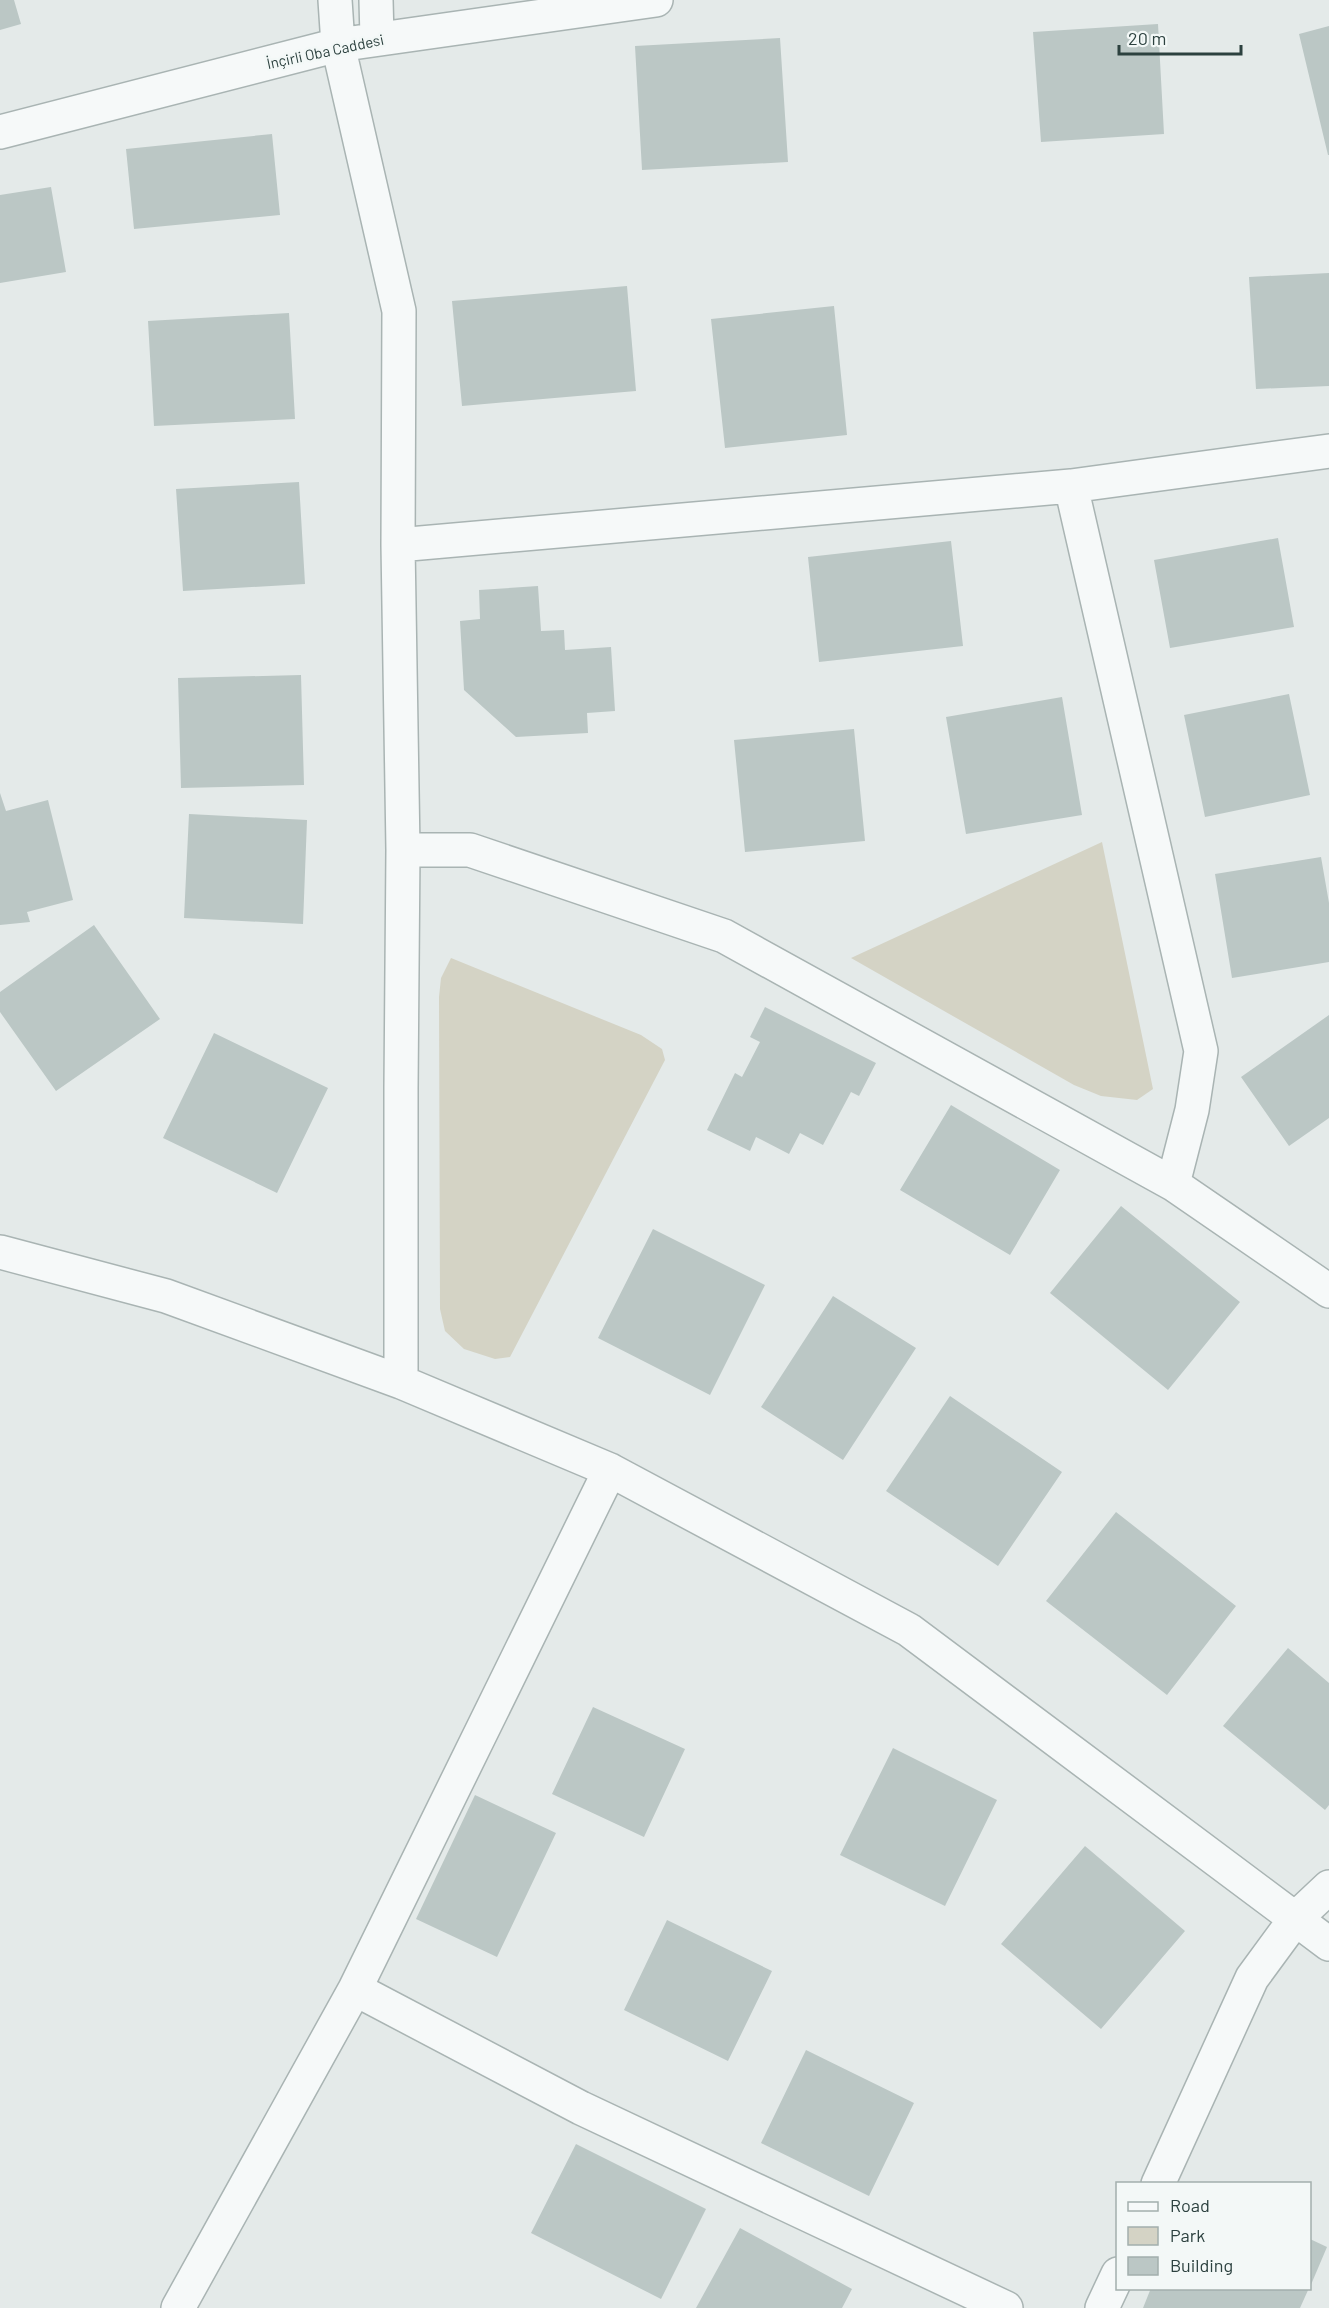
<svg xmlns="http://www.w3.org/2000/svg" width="1329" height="2308" viewBox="0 0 1329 2308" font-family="Barlow,sans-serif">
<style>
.green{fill:#d4d3c5}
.building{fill:#bbc7c5}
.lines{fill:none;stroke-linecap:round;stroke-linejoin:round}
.minor-casing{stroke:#a9b4b3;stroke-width:36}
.minor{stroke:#f6f9f9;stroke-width:33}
.labels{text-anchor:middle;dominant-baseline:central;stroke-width:5;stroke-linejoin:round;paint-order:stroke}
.street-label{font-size:15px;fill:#2c413f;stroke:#f3f8f7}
</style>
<rect width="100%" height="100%" fill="#e4eae9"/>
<path class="green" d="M1102,842L1153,1089L1137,1100L1101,1096L1074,1085L851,958Z
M451,958L641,1035L662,1049L665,1060L510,1357L495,1359L464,1349L445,1331L440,1309L439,997L441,978Z"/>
<path class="building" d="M0,0H14L21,24L0,30Z
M1158,24L1164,134L1041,142L1033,32Z
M1329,26V155H1328L1299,34Z
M780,38L788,162L642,170L635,46Z
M272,134L280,215L134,229L126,149Z
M51,187L66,272L0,283V195Z
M1329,273V386L1256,389L1249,277Z
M627,286L636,391L462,406L452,301Z
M834,306L847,435L725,448L711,319Z
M289,313L295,419L154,426L148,321Z
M299,482L305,584L183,591L176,489Z
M1278,538L1294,627L1170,648L1154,560Z
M951,541L963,646L819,662L808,557Z
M538,586L541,631L564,630L565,650L611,647L615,711L587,713L588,733L516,737L464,690L460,621L480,619L479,590Z
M301,675L304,785L181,788L178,678Z
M1289,694L1310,795L1205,817L1184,715Z
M1062,697L1082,815L966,834L946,717Z
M854,729L865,841L745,852L734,740Z
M0,793L6,811L48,800L73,900L27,912L30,922L0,925Z
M189,814L307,820L303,924L184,918Z
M1321,857L1329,903V962L1232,978L1215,874Z
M94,925L160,1019L56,1091L0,1012V992Z
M765,1007L876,1063L859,1096L851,1092L823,1145L800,1133L789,1154L756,1137L750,1151L707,1130L735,1073L742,1077L760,1042L750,1037Z
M1329,1015V1118L1289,1146L1241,1077Z
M214,1033L328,1088L277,1193L163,1138Z
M951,1105L1060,1170L1010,1255L900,1190Z
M1121,1206L1240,1302L1168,1390L1050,1293Z
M653,1229L765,1285L710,1395L598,1338Z
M833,1296L916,1348L843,1460L761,1407Z
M950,1396L1062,1472L998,1566L886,1491Z
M1116,1512L1236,1606L1167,1695L1046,1601Z
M1288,1648L1329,1683V1805L1325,1810L1223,1726Z
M593,1707L685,1749L644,1837L552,1794Z
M893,1748L997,1800L945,1906L840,1855Z
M475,1795L556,1833L497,1957L416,1919Z
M1085,1846L1185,1931L1101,2029L1001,1944Z
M667,1920L772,1971L728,2061L624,2010Z
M806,2050L914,2103L869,2196L761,2143Z
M576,2144L706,2209L661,2299L531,2233Z
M740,2228L852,2289L842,2308H696Z
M1310,2239L1327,2247L1310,2287Z
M1151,2288H1309L1300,2308H1143Z"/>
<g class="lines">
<defs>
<path id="minor" d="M335,0L338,45L399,311L398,545L403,850L401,1088V1382
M376,0L377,38
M0,132L338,45L656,0
M1071,486L1201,1051L1192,1110L1173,1184
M398,545L1071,486L1329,451
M403,850H470L724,936L1173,1184L1329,1291
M0,1252L166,1296L401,1382L610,1470L909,1630L1329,1944
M355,1989L610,1470
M1158,2184L1252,1978L1296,1918L1329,1887
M178,2308L355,1989L581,2108L1006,2308
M1102,2308L1118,2274"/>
</defs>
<use href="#minor" class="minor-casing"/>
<use href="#minor" class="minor"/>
</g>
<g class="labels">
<g class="street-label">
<text transform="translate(325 51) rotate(-12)">İnçirli Oba Caddesi</text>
</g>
</g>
<rect x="1116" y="2182" width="195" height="108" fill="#f3f8f7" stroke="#a3afad" stroke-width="1.5"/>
<rect x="1128" y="2202" width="30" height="9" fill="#f6f9f9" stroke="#a3afad" stroke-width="1.5"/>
<text x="1170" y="2212" font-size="18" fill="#2c413f">Road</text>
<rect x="1128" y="2227" width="30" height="18" fill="#d4d3c5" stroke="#a3afad" stroke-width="1.5"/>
<text x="1170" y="2242" font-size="18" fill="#2c413f">Park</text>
<rect x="1128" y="2257" width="30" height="18" fill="#bbc7c5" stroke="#a3afad" stroke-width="1.5"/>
<text x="1170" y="2272" font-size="18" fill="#2c413f">Building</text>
<path d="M1119 45v9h122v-9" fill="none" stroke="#2c413f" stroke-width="3"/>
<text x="1128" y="45" font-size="18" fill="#2c413f" stroke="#f3f8f7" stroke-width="4.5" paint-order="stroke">20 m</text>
</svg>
